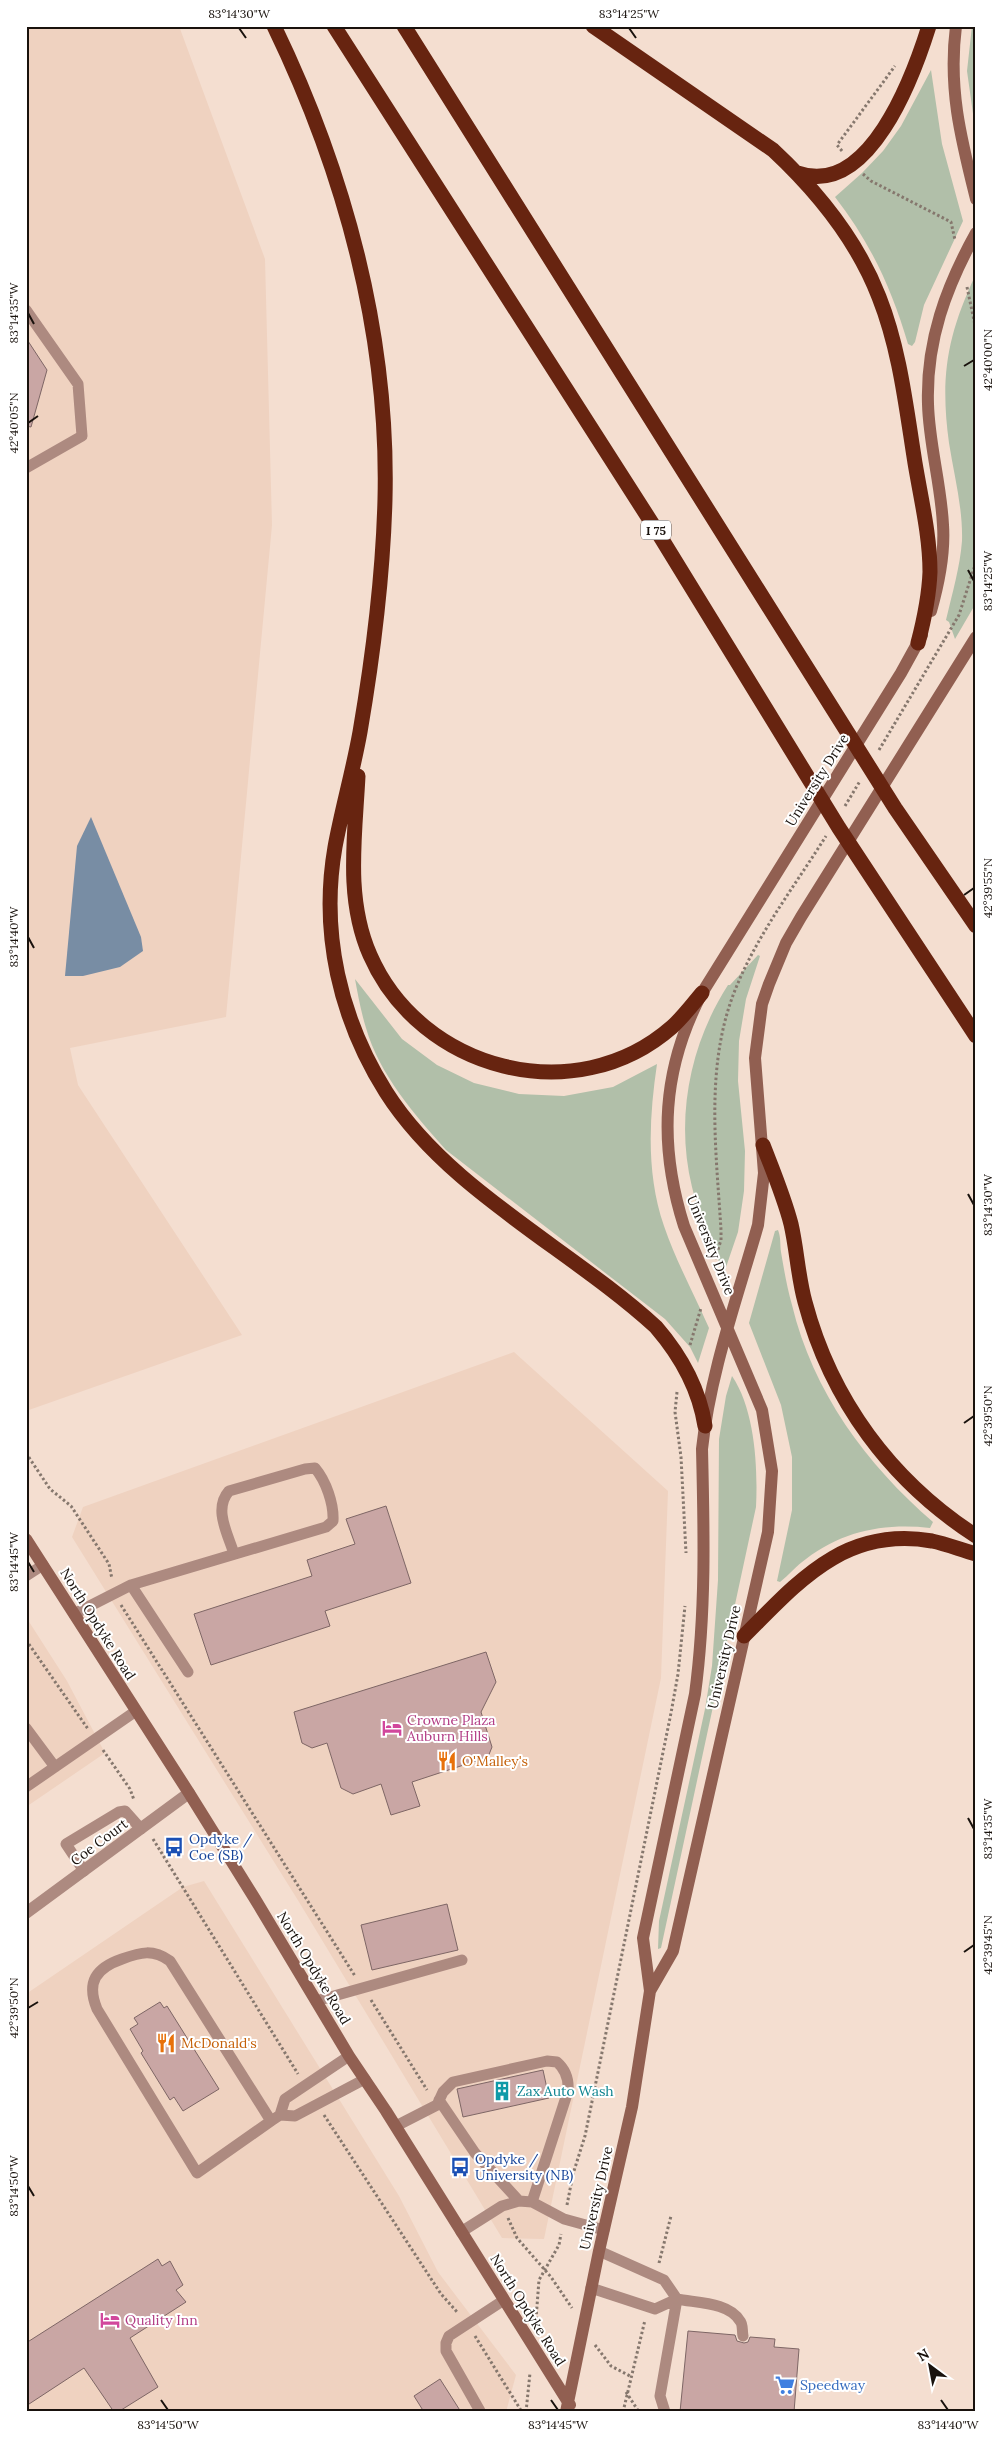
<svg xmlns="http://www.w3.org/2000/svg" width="1002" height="2438" viewBox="0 0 1002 2438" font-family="Lora,serif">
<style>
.built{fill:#efd2c0}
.green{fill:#b1bfa9}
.water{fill:#788da4}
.building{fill:#c9a6a4;stroke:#7e6665}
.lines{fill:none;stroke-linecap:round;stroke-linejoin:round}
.path{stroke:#85776d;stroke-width:3;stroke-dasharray:2.5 2.5;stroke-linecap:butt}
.service{stroke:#ad8a80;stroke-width:11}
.minor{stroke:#ad8a80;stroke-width:12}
.secondary{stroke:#915f51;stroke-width:12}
.motorway{stroke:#672410;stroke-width:15}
.ticks{fill:none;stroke:#19120d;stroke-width:2}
.labels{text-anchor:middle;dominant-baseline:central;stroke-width:4;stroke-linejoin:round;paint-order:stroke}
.shield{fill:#fff;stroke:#5e5956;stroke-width:1}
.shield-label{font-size:12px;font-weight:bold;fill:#19120d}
.street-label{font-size:14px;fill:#19120d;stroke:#fff}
.hotel-label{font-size:14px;fill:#b23c85;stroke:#fff;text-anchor:start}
.food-label{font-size:14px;fill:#c56008;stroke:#fff;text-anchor:start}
.transit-label{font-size:14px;fill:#164399;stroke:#fff;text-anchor:start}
.culture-label{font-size:14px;fill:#0d838f;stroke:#fff;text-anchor:start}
.shop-label{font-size:14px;fill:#366cbe;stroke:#fff;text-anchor:start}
.neatline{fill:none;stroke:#19120d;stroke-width:2}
.ticks-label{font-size:12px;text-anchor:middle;fill:#19120d}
</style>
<rect width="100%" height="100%" fill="#f4ded0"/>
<path class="built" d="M26,26H179L265,259L272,525L226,1017L70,1048L78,1085L242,1335L26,1411Z
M514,1352L668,1491L661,1678L544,2239L502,2238L299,1902L72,1537L83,1507Z
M26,1617L67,1681L105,1753L26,1807Z
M204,1881L399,2196L438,2272L516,2375L506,2412H26V1994L183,1887Z"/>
<path class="green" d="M972,26H976V135L967,71Z
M931,70L942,144L963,221L924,305L915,342L912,346L908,344C892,289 870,242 835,197L862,173L883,151L901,126Z
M975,276L976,603L955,639L949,622L946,620C952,594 960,567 962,541C963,508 954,475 949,443C940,377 947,336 975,276Z
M758,955L760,956L746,999L739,1041L738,1081L745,1151L744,1191L738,1232L724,1273C712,1245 699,1217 692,1187C675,1118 690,1044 728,985H730Z
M355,979L402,1039L437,1065L474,1083L519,1094L564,1096L613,1087L657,1064C649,1118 646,1174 664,1226C676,1261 694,1294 709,1328L698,1363L690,1347L665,1319L446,1150C415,1115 379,1074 366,1028C361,1012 358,995 355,979Z
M778,1230C781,1237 780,1245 781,1252C784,1270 787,1287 792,1305C813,1392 866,1464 933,1522L930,1528C884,1523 843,1531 806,1559C796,1566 789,1575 780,1582L777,1581L792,1510V1457L781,1405L749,1323L775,1231Z
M732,1376C755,1410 758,1467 756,1507L661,1948L658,1949L659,1921L705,1709L712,1666L718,1580L719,1439L726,1396Z"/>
<path class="water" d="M91,817L141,937L143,951L120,967L83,976H65L77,846Z"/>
<path class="building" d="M26,338L47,370L31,427L26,426Z
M386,1506L411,1583L325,1611L330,1626L211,1665L194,1614L312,1576L307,1560L355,1544L346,1519Z
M486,1652L496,1682L481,1712L492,1747L488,1757L412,1782L420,1806L391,1815L381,1784L353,1794L341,1788L327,1743L312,1748L302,1743L294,1712Z
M447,1904L458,1950L372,1970L361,1925Z
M160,2002L164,2008L167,2006L219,2089L183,2111L174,2097L170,2100L141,2053L143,2051L130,2029L138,2024L134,2018Z
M543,2070L549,2098L463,2117L457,2089Z
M158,2259L162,2266L170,2261L183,2285L176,2290L186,2302L130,2338L158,2387L118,2412H114L84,2368L26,2406V2343Z
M688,2331L735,2335L737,2341L744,2343L748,2342L750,2337L775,2339L774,2347L799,2349L794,2412H680Z
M440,2379L461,2412H424L414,2396Z"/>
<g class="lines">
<path class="path" d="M842,151L837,145L895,66
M863,174L871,181L951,222L955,240
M967,287L976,330
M879,750L959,615L976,562
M845,806L860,781
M715,1259L721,1240V1230C716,1147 704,1061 738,983C760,931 796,884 826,836
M690,1345L701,1308
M677,1392L675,1412L681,1457L686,1553
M26,1453L50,1489L71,1506L109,1564L112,1579
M121,1605L355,1976
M26,1640L88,1729
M103,1750L130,1789L134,1800
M153,1839L298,2074
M371,2000L427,2090
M324,2115L441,2294L458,2313
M567,2205L573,2174L585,2136L671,1713L678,1674L685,1606
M508,2218L517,2238L551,2277L572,2308
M659,2263L671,2216
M536,2319L539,2280L559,2245L561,2234
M475,2336L522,2412
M595,2345L611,2366L630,2376
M626,2392L639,2412
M526,2412L530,2373
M623,2412L645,2320"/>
<path class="service" d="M26,310L78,384L82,436L26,468
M26,1576L43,1565
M131,1585L326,1527L333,1521C334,1504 326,1481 315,1468L305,1469L229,1491C213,1509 228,1534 234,1554
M74,1614L131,1585L188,1672
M26,1728L55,1767
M26,1787L136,1711
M84,1871L66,1844L119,1812L125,1811L141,1829
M316,2001L462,1960
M439,2100L475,2153L519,2201
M280,2115L295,2116L365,2079
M271,2121L170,1961C153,1949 141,1952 122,1959C96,1968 86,1982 97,2009L197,2173L271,2121L280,2115L285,2099L349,2056
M396,2126L437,2105L443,2092L453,2082L547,2061L557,2062C566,2070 569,2079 568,2091L532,2202
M461,2232L502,2206L519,2201L532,2202L564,2219L604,2230
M599,2251L664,2280L677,2299C696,2303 729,2302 740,2321C743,2324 742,2331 743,2336
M591,2288L655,2309L677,2299L660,2396L665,2412
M480,2411L446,2351V2343L449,2336L504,2300"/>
<path class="minor" d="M26,1913L189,1793"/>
<path class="secondary" d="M956,26C948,89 961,139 976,199
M931,611C939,583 945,554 943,525C941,484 929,444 928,404C926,341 946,287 976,233
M26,1539L189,1793L255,1899L349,2056L386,2111L570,2405
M650,1991L673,1951L768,1532L772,1471L762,1410L684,1226C658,1144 662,1069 702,993L901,673L922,635
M566,2412L599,2251L632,2107L650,1991L643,1938L695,1694C706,1612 704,1531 702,1449C710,1373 737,1299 758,1225L764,1173L755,1058L762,1004L769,984L786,943L801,917L976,637"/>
<path class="motorway" d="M274,26C345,173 389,335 385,499C383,577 373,656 360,732C353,771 342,809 335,847C320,933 340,1019 386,1092C448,1190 571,1249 656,1327C681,1356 699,1388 705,1426
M334,26L655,528L839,828L976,1036
M404,26L895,808L976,926
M593,26L773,150C817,191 857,240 879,297C900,350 906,407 915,463C921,499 930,536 930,572C929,597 924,620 918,643
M798,173C869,198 913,77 929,26
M358,776C355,836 345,898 370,955C420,1070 575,1112 672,1027C683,1017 692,1005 702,993
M763,1145C773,1171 784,1197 791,1224C797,1250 798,1277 805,1302C831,1400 891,1481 976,1536
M744,1636C799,1581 845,1526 932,1541C947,1544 961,1550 976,1554"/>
</g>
<path class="ticks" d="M239,28L246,38M629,28L636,38M28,313L34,324M964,366L974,360M28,423L38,416M968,570L974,581M964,895L974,888M28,937L34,948M968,1194L974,1205M964,1423L974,1416M28,1562L34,1572M968,1818L974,1829M964,1952L974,1945M28,2008L38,2002M28,2186L34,2196M161,2400L168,2410M551,2400L558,2410M941,2400L948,2410"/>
<defs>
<symbol id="hotel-bare" viewBox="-9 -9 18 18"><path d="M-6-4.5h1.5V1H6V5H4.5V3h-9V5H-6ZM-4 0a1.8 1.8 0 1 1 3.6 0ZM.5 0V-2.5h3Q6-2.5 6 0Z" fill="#d1479c" stroke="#fff" stroke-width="2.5" paint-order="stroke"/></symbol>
<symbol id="restaurant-bare" viewBox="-9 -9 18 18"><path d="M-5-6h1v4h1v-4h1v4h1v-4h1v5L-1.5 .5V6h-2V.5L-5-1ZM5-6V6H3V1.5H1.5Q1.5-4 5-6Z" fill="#e8710a" stroke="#fff" stroke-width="2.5" paint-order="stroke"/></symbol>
<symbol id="bus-bare" viewBox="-9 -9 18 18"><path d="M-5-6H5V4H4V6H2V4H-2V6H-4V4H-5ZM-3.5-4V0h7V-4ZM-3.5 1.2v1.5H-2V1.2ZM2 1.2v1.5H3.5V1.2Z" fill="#1a4fb4" stroke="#fff" stroke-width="2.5" paint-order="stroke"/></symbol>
<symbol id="building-bare" viewBox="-9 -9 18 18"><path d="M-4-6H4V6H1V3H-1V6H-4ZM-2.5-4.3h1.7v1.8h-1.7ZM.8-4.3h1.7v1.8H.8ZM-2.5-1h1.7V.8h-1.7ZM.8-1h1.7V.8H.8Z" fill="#0f9aa8" stroke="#fff" stroke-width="2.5" paint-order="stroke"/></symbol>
<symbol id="supermarket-bare" viewBox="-9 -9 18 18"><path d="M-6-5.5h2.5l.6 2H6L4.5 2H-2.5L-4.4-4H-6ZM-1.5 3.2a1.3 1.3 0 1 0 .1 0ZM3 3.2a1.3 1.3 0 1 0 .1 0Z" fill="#3f7fe0" stroke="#fff" stroke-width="2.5" paint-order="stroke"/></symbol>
</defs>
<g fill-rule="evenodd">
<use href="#hotel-bare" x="378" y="1714" width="28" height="28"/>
<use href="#restaurant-bare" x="433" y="1747" width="28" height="28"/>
<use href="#bus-bare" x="160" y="1833" width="28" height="28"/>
<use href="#restaurant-bare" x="152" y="2029" width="28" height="28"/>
<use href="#building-bare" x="488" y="2077" width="28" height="28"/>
<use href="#bus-bare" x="446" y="2153" width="28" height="28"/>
<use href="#hotel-bare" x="96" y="2306" width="28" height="28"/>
<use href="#supermarket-bare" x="771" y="2371" width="28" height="28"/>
</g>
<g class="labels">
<rect class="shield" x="641" y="520.5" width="30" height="19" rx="4"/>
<g class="shield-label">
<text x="656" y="530">I 75</text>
</g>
<g class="street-label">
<text transform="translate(817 780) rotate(-58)">University Drive</text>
<text transform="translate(711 1245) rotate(68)">University Drive</text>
<text transform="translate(98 1624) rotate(58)">North Opdyke Road</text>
<text transform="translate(724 1657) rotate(-77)">University Drive</text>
<text transform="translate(99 1842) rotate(-37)">Coe Court</text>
<text transform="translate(314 1968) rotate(59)">North Opdyke Road</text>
<text transform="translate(596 2198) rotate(-77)">University Drive</text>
<text transform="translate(528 2310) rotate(58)">North Opdyke Road</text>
</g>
<g class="hotel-label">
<text x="407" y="1720">Crowne Plaza<tspan x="407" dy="16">Auburn Hills</tspan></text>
<text x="125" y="2320">Quality Inn</text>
</g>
<g class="food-label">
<text x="462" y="1761">O'Malley's</text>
<text x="181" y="2043">McDonald's</text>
</g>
<g class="transit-label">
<text x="189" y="1839">Opdyke /<tspan x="189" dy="16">Coe (SB)</tspan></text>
<text x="475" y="2159">Opdyke /<tspan x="475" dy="16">University (NB)</tspan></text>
</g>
<g class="culture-label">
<text x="517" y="2091">Zax Auto Wash</text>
</g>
<g class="shop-label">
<text x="800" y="2385">Speedway</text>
</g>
</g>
<rect width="1002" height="2438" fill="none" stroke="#ffffff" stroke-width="55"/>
<g transform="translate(930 2366) rotate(328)" stroke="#ffffff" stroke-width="4" paint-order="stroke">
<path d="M0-4L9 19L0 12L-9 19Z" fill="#19120d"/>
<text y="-8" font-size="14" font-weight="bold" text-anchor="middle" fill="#19120d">N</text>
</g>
<rect x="28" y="28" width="946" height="2382" class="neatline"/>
<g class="ticks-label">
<text x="239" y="18">83°14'30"W</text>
<text x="629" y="18">83°14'25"W</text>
<text transform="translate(14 313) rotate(-90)" y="4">83°14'35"W</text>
<text transform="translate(988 360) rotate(-90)" y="4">42°40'00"N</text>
<text transform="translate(14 423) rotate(-90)" y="4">42°40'05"N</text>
<text transform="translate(988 581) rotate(-90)" y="4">83°14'25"W</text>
<text transform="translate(988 888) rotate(-90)" y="4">42°39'55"N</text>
<text transform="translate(14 937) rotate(-90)" y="4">83°14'40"W</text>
<text transform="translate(988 1205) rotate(-90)" y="4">83°14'30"W</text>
<text transform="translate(988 1416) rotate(-90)" y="4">42°39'50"N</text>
<text transform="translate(14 1562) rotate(-90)" y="4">83°14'45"W</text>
<text transform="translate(988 1829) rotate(-90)" y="4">83°14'35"W</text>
<text transform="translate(988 1945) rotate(-90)" y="4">42°39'45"N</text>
<text transform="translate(14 2008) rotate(-90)" y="4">42°39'50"N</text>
<text transform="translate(14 2186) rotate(-90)" y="4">83°14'50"W</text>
<text x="168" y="2429">83°14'50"W</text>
<text x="558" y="2429">83°14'45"W</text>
<text x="948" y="2429">83°14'40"W</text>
</g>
</svg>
